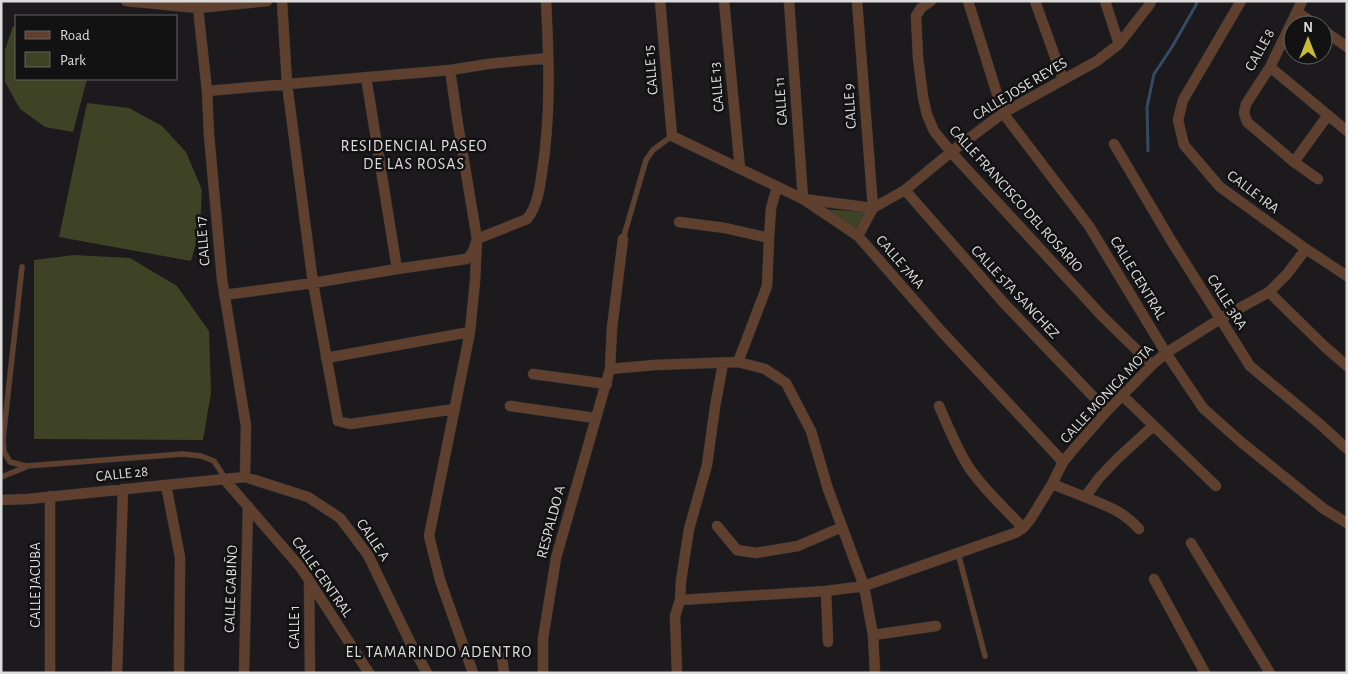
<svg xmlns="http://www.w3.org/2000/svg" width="1348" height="674" viewBox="0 0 1348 674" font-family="'Alegreya Sans',sans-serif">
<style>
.park{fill:#3d4324}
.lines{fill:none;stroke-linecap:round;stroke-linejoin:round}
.stream{stroke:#334b65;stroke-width:3}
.lane-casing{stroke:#373537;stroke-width:6}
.street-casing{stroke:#373537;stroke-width:11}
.lane{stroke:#5f402f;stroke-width:5}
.street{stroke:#5f402f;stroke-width:10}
.labels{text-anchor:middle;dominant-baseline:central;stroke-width:5;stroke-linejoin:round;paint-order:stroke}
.street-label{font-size:15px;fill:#dddcdd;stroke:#131213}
.neighbourhood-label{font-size:16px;letter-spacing:1px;fill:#dddcdd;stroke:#131213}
</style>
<rect width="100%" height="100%" fill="#1c1a1c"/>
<path class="park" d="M13,26L16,27V79H87L73,132L45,127L20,109L5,82V50Z
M87,103L129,108L162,126L186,152L202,190L200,228L191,261L59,237Z
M822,209L865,212L856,229Z
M74,255L130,258L177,286L209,331L211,393L203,440L34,439V260Z"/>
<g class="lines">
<path class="stream" d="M1148,151L1147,107L1154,74L1172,47L1196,5L1197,1"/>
<defs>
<path id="lane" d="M623,239L646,160L653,150L672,136
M22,267L3,439L4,452L10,462L26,466L183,454L201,456L214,461L225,478
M1,477L26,467
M958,553L985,656"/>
<path id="street" d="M126,1L198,8L267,1
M199,1L198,8L207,91L209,135L222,279L246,426L245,477
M282,1L287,84L313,283L338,421L350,424L455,409
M660,1L672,136L803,199L858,236L942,332L1063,462
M724,1L740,169
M789,1L803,199L873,208L857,1
M931,1L921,8L916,16L918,58L923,97L927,115L934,131L951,152L1102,316L1152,365
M968,1L1003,113L1089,226L1166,353L1203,408L1241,442L1324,509L1347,523
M1035,1L1063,79
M1105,1L1119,44
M1241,1L1183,100L1178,120L1184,145L1220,187L1306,249L1347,276
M1302,1L1270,67L1246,104L1244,113L1247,122L1294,162L1318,179
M1297,12L1316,25
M1323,30L1347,47
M1270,67L1347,131
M450,70L458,125L477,239L475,281L470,332L429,536L440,580L473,673
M366,77L397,269
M207,91L450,70L488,64L548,58
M1114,144L1172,242L1250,366L1321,425L1347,449
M1294,162L1328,115
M905,190L1002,301L1107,411
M679,222L725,228L769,238L771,208L777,187
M858,236L873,208L905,190L951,152L1003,113L1097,61L1119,44L1150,4L1151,1
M1269,292L1324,346L1347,366
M224,295L313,283L397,269L466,259C474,255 474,247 477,239L527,219C537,207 540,188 542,172C551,116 549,59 546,1
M326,358L470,332
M738,362L767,286L769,238
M610,369L654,365L738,362L765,369L786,383L811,431L828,489L864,586L873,635L875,673
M533,374L607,384
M1123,396L1216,486
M510,406L595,418
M939,406C948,426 956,447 968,466C982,488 1005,508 1023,528
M225,480L301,568L369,673
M1052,484L1085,497L1099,478L1118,458L1153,426
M166,485L180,557L179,673
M1085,497C1107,506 1123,511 1139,529
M1,500L28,499L245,477L308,497L340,518L368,555L411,644L427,673
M717,526L737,550L756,553L798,546L842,527
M1191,543L1270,673
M1154,579L1205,673
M309,581L310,673
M680,600L681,581L689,529L707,465L715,407L723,363
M873,635L936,626
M828,642L826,591L864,586L1015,533L1023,528L1030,520L1052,484L1063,462L1072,451L1107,411L1152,365L1166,353L1220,319L1269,292L1287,274L1306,249
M502,658L504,673
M50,673V496
M117,673L123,489
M244,673L248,506
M543,673V639L556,558L610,369L612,328L623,239
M677,673L675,616L680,600L826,591"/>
</defs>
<use href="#lane" class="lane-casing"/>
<use href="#street" class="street-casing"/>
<use href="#lane" class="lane"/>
<use href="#street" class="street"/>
</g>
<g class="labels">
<g class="street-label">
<text transform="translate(1260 50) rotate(-61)">CALLE 8</text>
<text transform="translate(651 70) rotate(-95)">CALLE 15</text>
<text transform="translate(717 87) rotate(-95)">CALLE 13</text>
<text transform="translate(1020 89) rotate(-31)">CALLE JOSE REYES</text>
<text transform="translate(781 101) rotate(-94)">CALLE 11</text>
<text transform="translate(850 106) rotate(-94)">CALLE 9</text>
<text transform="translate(1253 192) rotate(37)">CALLE 1RA</text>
<text transform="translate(1016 199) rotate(48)">CALLE FRANCISCO DEL ROSARIO</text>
<text transform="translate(203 241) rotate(-95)">CALLE 17</text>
<text transform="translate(900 262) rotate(49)">CALLE 7MA</text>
<text transform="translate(1138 278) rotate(59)">CALLE CENTRAL</text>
<text transform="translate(1015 292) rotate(47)">CALLE 5TA SANCHEZ</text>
<text transform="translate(1227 302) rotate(58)">CALLE 3RA</text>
<text transform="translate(1107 394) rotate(-47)">CALLE MONICA MOTA</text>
<text transform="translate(122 474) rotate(-6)">CALLE 28</text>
<text transform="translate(551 522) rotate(-75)">RESPALDO A</text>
<text transform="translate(373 540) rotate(56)">CALLE A</text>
<text transform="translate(322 577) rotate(55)">CALLE CENTRAL</text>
<text transform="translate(35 585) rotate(-90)">CALLE JACUBA</text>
<text transform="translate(231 589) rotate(-88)">CALLE GABIÑO</text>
<text transform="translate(294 627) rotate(-90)">CALLE 1</text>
</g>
<g class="neighbourhood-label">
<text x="414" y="146">RESIDENCIAL PASEO<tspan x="414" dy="18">DE LAS ROSAS</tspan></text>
<text x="439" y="652">EL TAMARINDO ADENTRO</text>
</g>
</g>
<rect width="1348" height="674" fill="none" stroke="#dddcdd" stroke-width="5"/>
<rect x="15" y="15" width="162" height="65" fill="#131213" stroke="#646364"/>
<rect x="25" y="31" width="25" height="8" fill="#5f402f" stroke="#646364"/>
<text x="60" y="40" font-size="15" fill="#dddcdd">Road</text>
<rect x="25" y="52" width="25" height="15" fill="#3d4324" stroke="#646364"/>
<text x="60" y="65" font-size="15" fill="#dddcdd">Park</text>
<g transform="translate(1308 40)"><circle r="24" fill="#131213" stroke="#646364"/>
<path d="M0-4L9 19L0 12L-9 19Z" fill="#c9ba3a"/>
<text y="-8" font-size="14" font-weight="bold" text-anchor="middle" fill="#dddcdd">N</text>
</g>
</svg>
